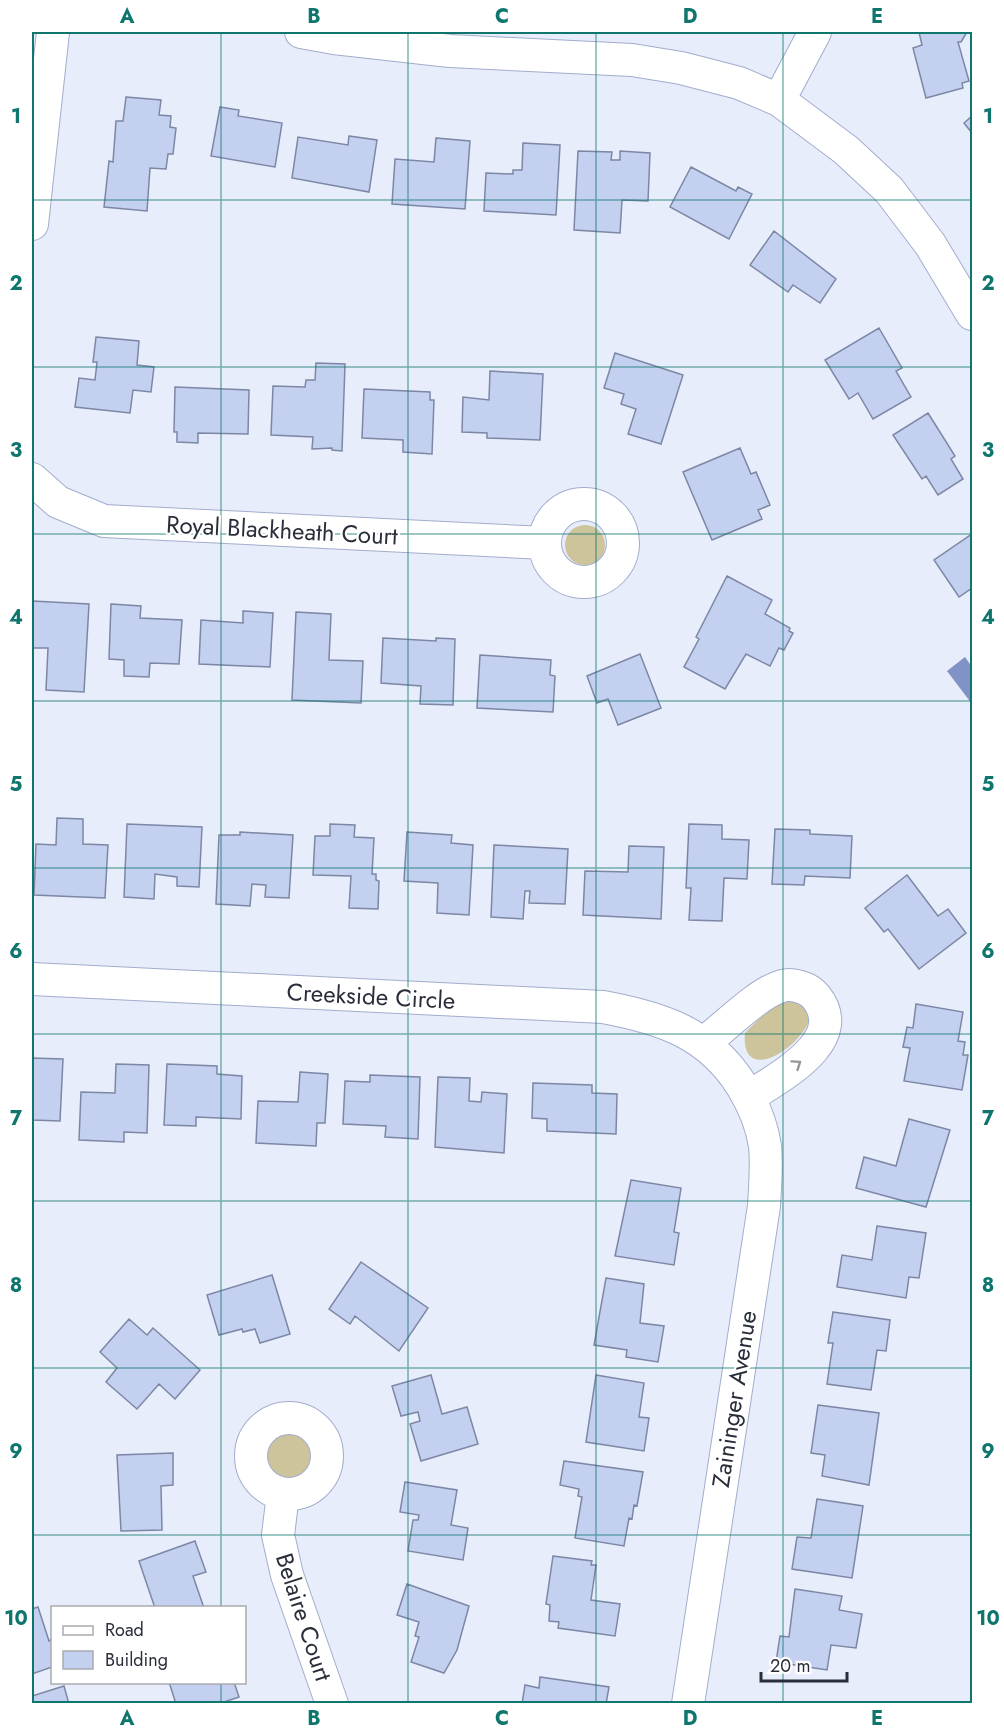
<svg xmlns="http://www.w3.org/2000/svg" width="1004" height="1735" viewBox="0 0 1004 1735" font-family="Jost,sans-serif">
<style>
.green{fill:#cdc49b}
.water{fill:#8193c6}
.building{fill:#c4d0f0;stroke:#7c87a5;stroke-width:1.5}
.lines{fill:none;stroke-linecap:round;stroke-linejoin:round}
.minor-casing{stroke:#a2adcc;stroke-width:34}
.minor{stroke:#fff;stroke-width:32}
.oneway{stroke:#94969c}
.grid{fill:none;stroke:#0f766e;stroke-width:1.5;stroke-opacity:0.55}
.labels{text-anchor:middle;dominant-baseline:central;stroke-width:4.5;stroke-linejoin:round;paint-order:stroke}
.street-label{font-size:24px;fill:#292e3a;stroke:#fff}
.neatline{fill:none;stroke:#0f766e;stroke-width:2}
.grid-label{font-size:20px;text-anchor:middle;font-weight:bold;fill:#0f766e}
</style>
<rect width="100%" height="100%" fill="#e8edfb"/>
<path class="green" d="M565 545a20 20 0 1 1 40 0a20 20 0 1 1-40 0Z
M797,1000L811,1015C805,1046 740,1088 745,1033L776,1002Z
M266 1456a23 23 0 1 1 46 0a23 23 0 1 1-46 0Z"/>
<path class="water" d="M965,657L972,667V704L947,671Z"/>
<path class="building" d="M919,32H967L961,42H958L969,81L962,83L963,88L926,98L913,48L922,45Z
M126,97L161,100L159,115L171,116L170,127L176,128L173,154H168L166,169L150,168L147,211L104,207L109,161L113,162L116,121H123Z
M220,107L239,110L238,116L282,123L275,167L211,156Z
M972,116V133L964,123Z
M349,136L377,140L369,192L292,178L298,137L348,145Z
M436,138L470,141L465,209L392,204L395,159L434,162Z
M523,143L560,145L556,215L484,211L486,173L513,174V170H522Z
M578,151L612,152L611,160H620V151L650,153L648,201L622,200L620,233L574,230Z
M691,167L736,191L738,187L752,194L729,239L670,207Z
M774,231L836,279L820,303L793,285L788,292L750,265Z
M879,328L902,368L896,371L911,397L873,419L858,393L849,399L825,360Z
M96,337L139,341L137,365L154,367L151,392L133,390L130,413L75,407L79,378L95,380L97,362H93Z
M615,353L683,375L661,444L628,434L636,409L621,404L624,394L604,388Z
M316,363L345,364L342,451L332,450V448L312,449L313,437L271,435L273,386L305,387L306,380H315Z
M490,371L543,374L540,440L487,438V433L462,432L463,397L489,400Z
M175,387L249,390L248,434L198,433V443L177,442V432H174Z
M364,389L430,392V400H434L432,454L403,452V440L362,438Z
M928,413L955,456L951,459L963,479L938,495L926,476L922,479L893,435Z
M740,448L751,474L756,472L770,505L758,510L762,519L712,540L683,472Z
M972,534V588L959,597L934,560Z
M727,576L772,600L765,614L790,628L789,631L793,633L784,650L779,648L770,666L746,654L725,689L684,667L699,639L696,637Z
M32,601L89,604L84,692L46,690L48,648H32Z
M111,604L141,606L140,618L182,620L179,664L150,663L149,677L124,676V660L109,659Z
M243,611L273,613L270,667L199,664L201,620L243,623Z
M296,612L331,614L329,660L363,661L361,703L292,700Z
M383,638L436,641V638L455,639L453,705L420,704L421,686L381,683Z
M640,654L661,708L618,725L608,699L597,703L587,676Z
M480,655L551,660L550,675L555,676L553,712L477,708Z
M57,818L83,819V844L108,845L105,898L34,895L36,844L56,845Z
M127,824L202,827L199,887L177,886V877L155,874L154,899L124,897Z
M330,824L355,825L354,837L374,838L372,874H376V880L379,881L378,909L349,908L351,876L313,875L315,836H330Z
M689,824L722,825V839L749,840L747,879L724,878L722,921L689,920L691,888H686Z
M775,829L810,830V834L852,836L850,878L805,876L804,885L772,884Z
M240,832L293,835L289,898L265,897L266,885L252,884L250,906L216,904L219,835H240Z
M407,832L452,835L451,843L473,845L469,915L437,913L438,883L404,881Z
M494,845L568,849L565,904L529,903L530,891H525L523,919L491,917Z
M629,846L664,847L661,919L583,915L585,871L628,872Z
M907,875L938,916L948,909L966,933L919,969L888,929L884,932L865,908Z
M916,1004L963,1012L958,1041L965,1042L963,1055H968L962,1090L904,1081L910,1048L903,1047L907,1027L913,1028Z
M32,1058L63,1059L60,1121L32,1120Z
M116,1064L149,1065L147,1133L124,1132V1142L79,1140L81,1092L115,1093Z
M167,1064L217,1066V1074L242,1076L241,1119L196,1117V1126L164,1125Z
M300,1072L328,1074L325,1123H317L316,1146L256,1143L258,1101L298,1102Z
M370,1075L420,1077L418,1139L385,1137L386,1126L343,1124L345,1081L370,1082Z
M438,1077L470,1078L469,1101L481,1102L482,1092L507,1094L504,1153L435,1147Z
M533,1083L592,1085V1093L617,1094L616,1134L547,1131V1119L532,1118Z
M909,1119L950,1130L926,1207L856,1188L864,1157L896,1166Z
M631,1180L681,1188L674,1232L679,1233L674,1265L615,1256Z
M877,1226L926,1233L919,1278L909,1277L906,1298L837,1287L842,1255L872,1260Z
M361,1262L428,1308L399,1351L355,1316L350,1324L329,1309Z
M272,1275L290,1334L260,1343L255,1329L243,1332L242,1329L219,1335L207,1295Z
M606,1278L644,1284L640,1323L664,1326L658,1362L626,1357L627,1350L594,1345Z
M833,1312L890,1320L886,1351L877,1350L871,1390L827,1384L833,1343H828Z
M129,1319L147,1335L153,1328L200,1370L175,1399L159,1384L137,1409L106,1382L117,1368L100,1352Z
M431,1375L442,1414L467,1407L478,1444L421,1461L410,1424L420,1421L418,1412L401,1416L392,1386Z
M596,1375L644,1383L639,1417L649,1418L644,1451L586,1442Z
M818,1405L879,1413L869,1485L822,1476L825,1455L811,1453Z
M173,1453V1485L161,1486L162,1530L121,1531L117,1455Z
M564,1461L643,1472L637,1506L634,1505L632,1519L629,1518L624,1546L575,1538L582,1497L578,1496L579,1489L560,1485Z
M405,1482L457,1490L451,1525L468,1528L463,1560L408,1551L413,1520H418L419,1515L400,1512Z
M817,1499L863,1506L852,1578L792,1569L797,1537L811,1538Z
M195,1541L206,1572L193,1576L204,1608H155L139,1561Z
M553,1556L592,1561L591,1565H596L591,1600L620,1604L615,1636L558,1628L559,1622L549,1621L550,1605L546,1604Z
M407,1584L469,1606L457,1650L444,1673L411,1662L419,1637L415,1636L419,1622L397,1615Z
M795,1589L842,1596L839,1610L862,1614L856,1648L831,1645L827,1670L776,1662L780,1636L789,1637Z
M38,1607L49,1641L52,1639V1667L32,1674V1609Z
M540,1677L609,1687L606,1704H522L525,1685L539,1688Z
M169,1682H234L239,1697L218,1704H176Z
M64,1686L69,1704H32V1696Z"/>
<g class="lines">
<defs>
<path id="minor" d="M301,32L334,38L450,51L632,60L681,68L739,83L779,100L846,150L889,190L930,244L972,314
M779,100L815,32
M32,224L53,32
M32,479L58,502L104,521L545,543
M545 543a39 39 0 1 1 78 0a39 39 0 1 1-78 0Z
M32,979L603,1007C662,1018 709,1033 742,1086C753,1104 762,1125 765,1146C767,1166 765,1186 764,1206L688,1704
M705,1042C726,1026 758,993 782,986C793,983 809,988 816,997C851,1041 777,1078 749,1097
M251 1456a38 38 0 1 1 76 0a38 38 0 1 1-76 0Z
M283,1494L278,1535L287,1575L332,1704"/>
</defs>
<use href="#minor" class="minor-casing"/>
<use href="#minor" class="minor"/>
</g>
<defs><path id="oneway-chevron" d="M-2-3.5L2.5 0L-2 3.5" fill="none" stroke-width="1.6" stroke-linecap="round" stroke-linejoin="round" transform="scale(1.5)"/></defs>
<use class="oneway" href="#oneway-chevron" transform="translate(797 1064) rotate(-35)"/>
<path class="grid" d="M221,32V1608M408,32V1704M596,32V1704M783,32V1704M32,200H972M32,367H972M32,534H972M32,701H972M32,868H972M32,1034H972M32,1201H972M32,1368H972M32,1535H972M221,1682V1704"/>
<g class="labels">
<g class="street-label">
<text transform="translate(282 530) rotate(3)">Royal Blackheath Court</text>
<text transform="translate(371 996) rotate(3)">Creekside Circle</text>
<text transform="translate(734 1399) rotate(-81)">Zaininger Avenue</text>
<text transform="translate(304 1617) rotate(72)">Belaire Court</text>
</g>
</g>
<rect width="1004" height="1735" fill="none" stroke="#ffffff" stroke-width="66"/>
<rect x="51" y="1606" width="195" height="78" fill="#ffffff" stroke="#a9abb0" stroke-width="1.5"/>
<rect x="63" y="1626" width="30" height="9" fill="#ffffff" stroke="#a9abb0" stroke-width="1.5"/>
<text x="105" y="1636" font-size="18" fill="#292e3a">Road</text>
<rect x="63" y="1651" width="30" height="18" fill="#c4d0f0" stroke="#a9abb0" stroke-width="1.5"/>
<text x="105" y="1666" font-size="18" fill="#292e3a">Building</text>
<path d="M761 1672v9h86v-9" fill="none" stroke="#292e3a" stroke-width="3"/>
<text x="770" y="1672" font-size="18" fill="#292e3a" stroke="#ffffff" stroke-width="4.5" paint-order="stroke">20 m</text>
<rect x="33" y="33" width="938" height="1669" class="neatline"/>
<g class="grid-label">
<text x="127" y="23">A</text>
<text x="314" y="23">B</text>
<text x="502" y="23">C</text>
<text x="690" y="23">D</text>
<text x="877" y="23">E</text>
<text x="16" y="123">1</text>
<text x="988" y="123">1</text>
<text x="16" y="290">2</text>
<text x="988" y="290">2</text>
<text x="16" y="457">3</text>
<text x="988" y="457">3</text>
<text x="16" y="624">4</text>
<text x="988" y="624">4</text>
<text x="16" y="791">5</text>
<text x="988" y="791">5</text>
<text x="16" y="958">6</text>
<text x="988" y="958">6</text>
<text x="16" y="1125">7</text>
<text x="988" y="1125">7</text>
<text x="16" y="1292">8</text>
<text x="988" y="1292">8</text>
<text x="16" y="1458">9</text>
<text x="988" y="1458">9</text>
<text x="16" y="1625">10</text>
<text x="988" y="1625">10</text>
<text x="127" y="1725">A</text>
<text x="314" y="1725">B</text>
<text x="502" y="1725">C</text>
<text x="690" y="1725">D</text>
<text x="877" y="1725">E</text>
</g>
</svg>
